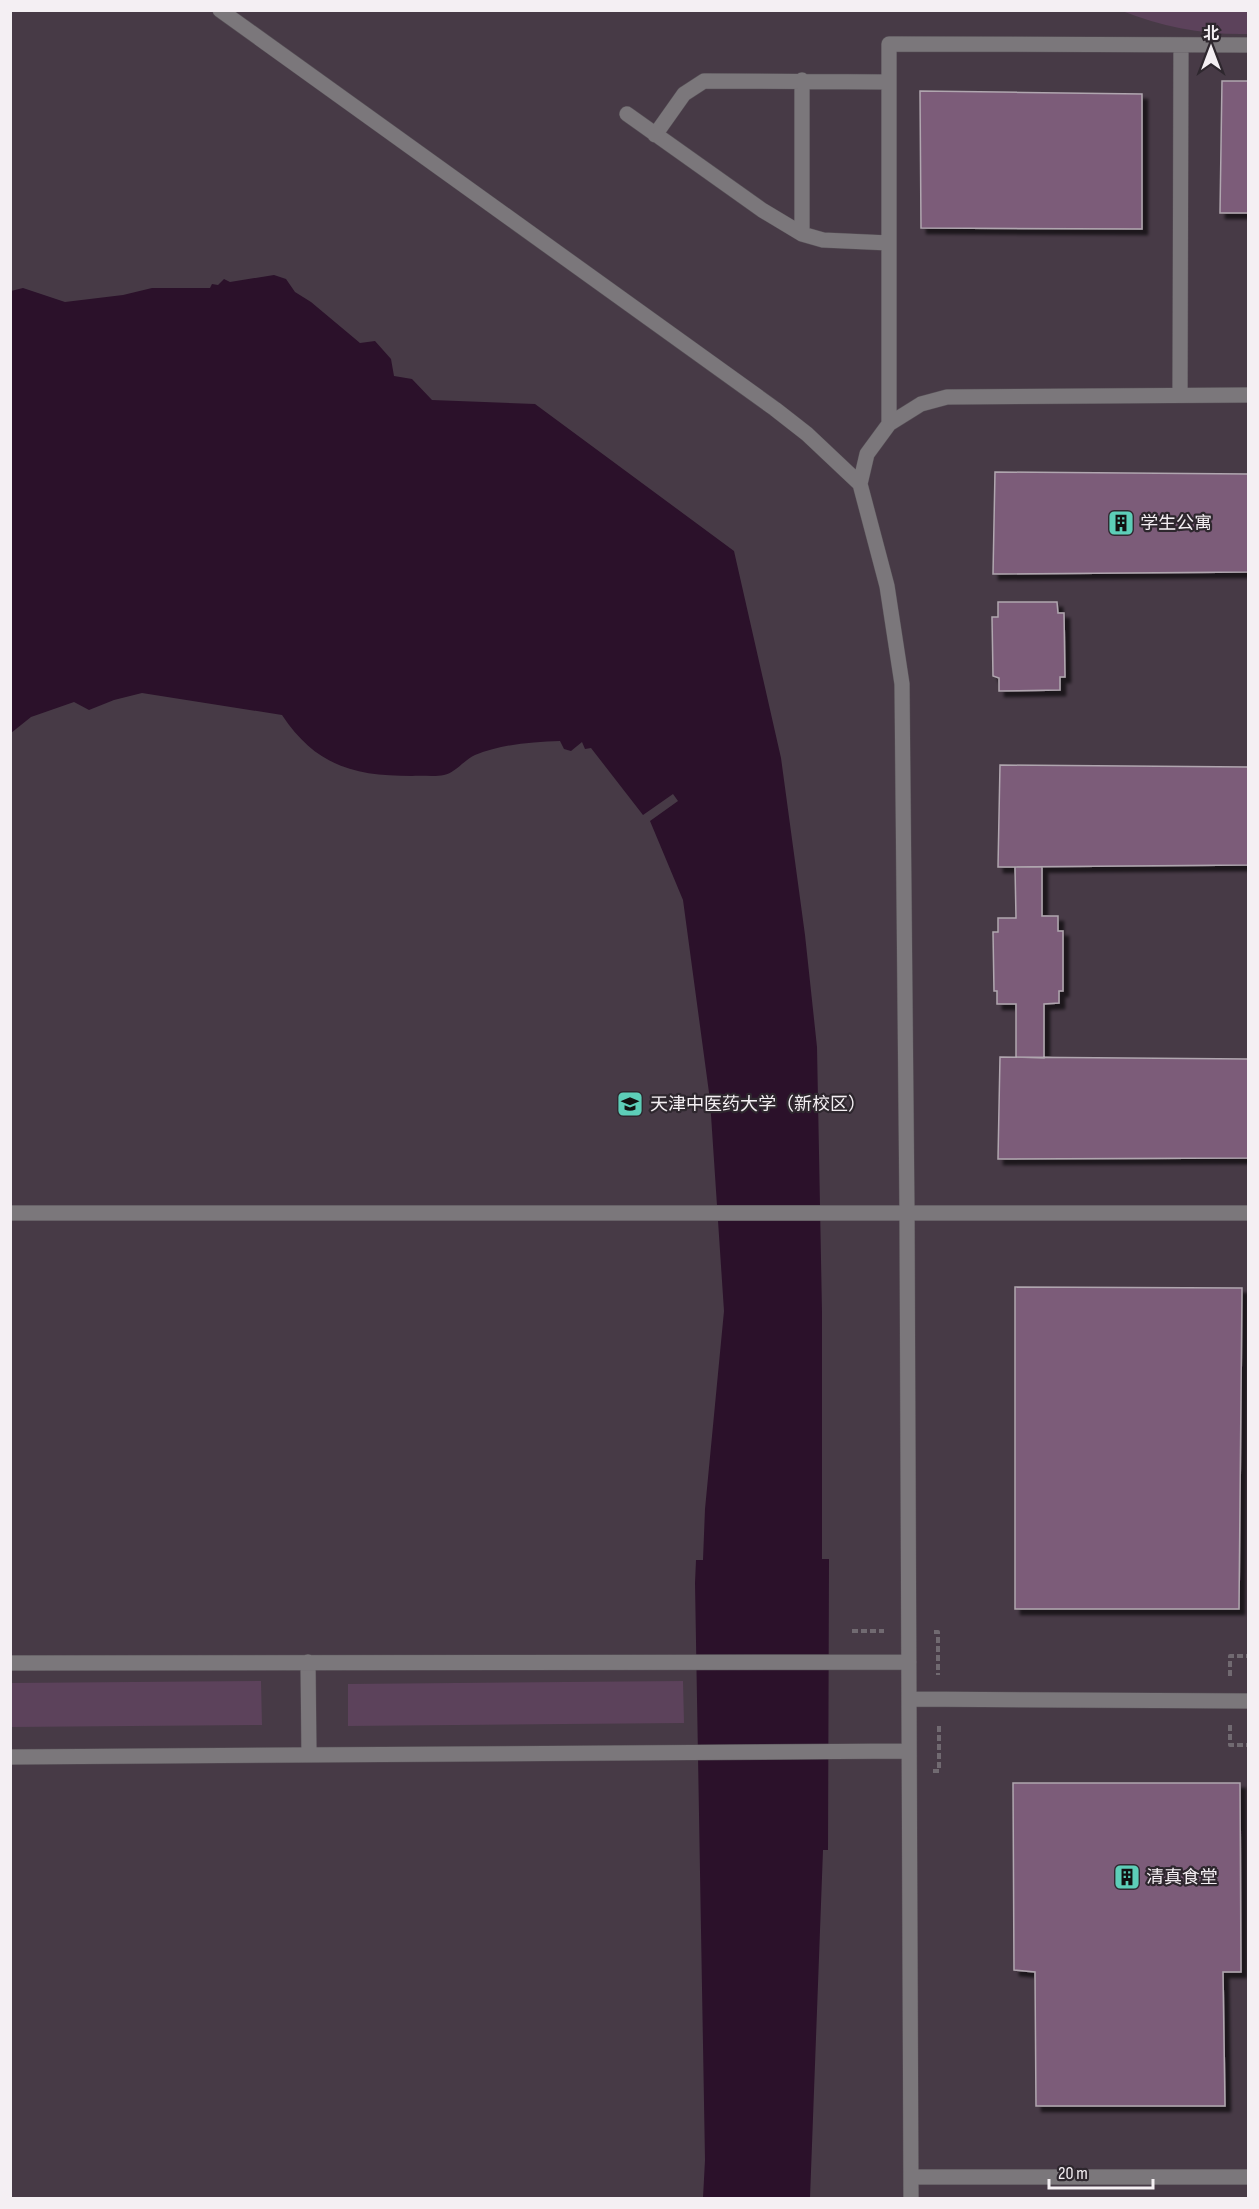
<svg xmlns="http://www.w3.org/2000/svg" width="1259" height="2209" viewBox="0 0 1259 2209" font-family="'Sofia Sans Condensed','Noto Sans SC',sans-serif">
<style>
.built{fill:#473a46}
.green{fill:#5c425b}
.water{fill:#2b112a}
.building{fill:#7b5c79;stroke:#b0a6af;stroke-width:1.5;filter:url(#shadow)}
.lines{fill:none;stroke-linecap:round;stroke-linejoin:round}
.minor-casing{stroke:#564f56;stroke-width:16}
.path{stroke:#716a71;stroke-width:4;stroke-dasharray:6 3;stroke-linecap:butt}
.minor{stroke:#7b777b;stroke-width:15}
.labels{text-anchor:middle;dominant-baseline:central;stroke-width:4.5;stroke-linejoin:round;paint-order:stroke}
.poi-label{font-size:18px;fill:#f4eff3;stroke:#2e272e;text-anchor:start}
</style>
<defs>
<filter id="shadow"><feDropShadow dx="5.5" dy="5.5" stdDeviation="1.5" flood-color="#0009"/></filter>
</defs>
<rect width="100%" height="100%" fill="#383038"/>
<path class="built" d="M11,11H1248V2198H11Z"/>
<path class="green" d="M1122,11H1248V34C1204,35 1163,27 1122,11Z
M261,1681L262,1725L11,1727V1683Z
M683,1681L684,1723L348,1726V1684Z"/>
<path class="water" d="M274,275L286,279L295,292L311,302L360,343L375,341L391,359L394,376L412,379L432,400L535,404L734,551L781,758L805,935L817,1047L822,1312V1559H829L828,1850H823L810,2198H703L705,2160L695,1583L696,1560H703L705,1509L724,1311L710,1100L683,900L650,821L678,801L673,794L643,815L591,748L585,749L582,742L571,751L564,749L560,741C531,742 502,744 475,755C464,760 455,773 444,775C434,777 422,775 412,776C354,776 316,766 282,715L142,693L114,700L89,710L74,702L31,717L11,733V291L23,288L65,302L123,295L152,288H210L212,284L218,285L224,279L230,282Z"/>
<path class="building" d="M1222,81H1248V213H1220Z
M920,91L1142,94V229L921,228Z
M995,472L1248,474V572L993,574Z
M998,602H1057L1058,613H1064L1065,677H1060V690L999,691V678L993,676L992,617H998Z
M1000,765L1248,767V865L998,867Z
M1015,867H1042V916H1058V931H1063V991H1059V1003L1044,1004V1058L1016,1057V1004H997V991H994L993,932H998V918H1016Z
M1000,1057L1248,1059V1158L998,1159Z
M1015,1287L1242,1288L1239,1609H1015Z
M1013,1783H1240L1241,1972H1223L1225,2106H1036L1035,1972L1014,1970Z"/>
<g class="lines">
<defs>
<path id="minor" d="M220,10L775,409L807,434L860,484
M802,80V234
M627,114L762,210L802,234L823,240L889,243
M655,135L684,94L704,81L889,82
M1180,395L1181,45
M889,424V44L1248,45
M10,1213C423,1213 836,1210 1248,1213
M308,1662L309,1754
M10,1663L909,1662
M909,1699L1248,1701
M10,1757L909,1751
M911,2177H1248
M911,2198L907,1211L902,684L887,586L860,484L867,454L889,424L921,404L947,397L1248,395"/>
</defs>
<use href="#minor" class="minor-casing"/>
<path class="path" d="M852,1631H884
M934,1632H938V1675
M1230,1676V1656H1248
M1230,1725V1745H1248
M933,1771H939V1724"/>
<use href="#minor" class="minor"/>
</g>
<defs>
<symbol id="building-square" viewBox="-11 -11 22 22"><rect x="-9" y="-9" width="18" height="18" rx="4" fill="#5dceb8" stroke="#2e272e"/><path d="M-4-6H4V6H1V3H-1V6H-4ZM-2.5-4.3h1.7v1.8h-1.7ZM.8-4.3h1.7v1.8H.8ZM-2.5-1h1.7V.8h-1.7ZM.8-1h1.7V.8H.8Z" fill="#111"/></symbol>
<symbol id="university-square" viewBox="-11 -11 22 22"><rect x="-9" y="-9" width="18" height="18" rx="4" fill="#5dceb8" stroke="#2e272e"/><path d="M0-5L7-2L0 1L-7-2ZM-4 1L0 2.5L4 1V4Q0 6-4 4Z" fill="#111"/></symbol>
</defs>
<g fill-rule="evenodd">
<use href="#building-square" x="1106" y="508" width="30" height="30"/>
<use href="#university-square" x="615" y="1089" width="30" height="30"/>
<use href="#building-square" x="1112" y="1862" width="30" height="30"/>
</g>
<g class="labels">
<g class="poi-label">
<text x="1140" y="523">学生公寓</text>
<text x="650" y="1104">天津中医药大学（新校区）</text>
<text x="1146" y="1877">清真食堂</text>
</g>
</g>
<rect width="1259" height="2209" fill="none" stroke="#f4eff3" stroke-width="24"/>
<g transform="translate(1211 48)" stroke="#2e272e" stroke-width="4.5" paint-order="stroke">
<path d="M0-4.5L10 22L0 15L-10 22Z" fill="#f4eff3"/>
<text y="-9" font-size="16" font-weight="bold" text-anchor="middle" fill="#f4eff3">北</text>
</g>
<path d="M1049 2179v9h104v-9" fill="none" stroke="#f4eff3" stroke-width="3"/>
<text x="1058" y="2179" font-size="18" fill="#f4eff3" stroke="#2e272e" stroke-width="4.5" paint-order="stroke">20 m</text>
</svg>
